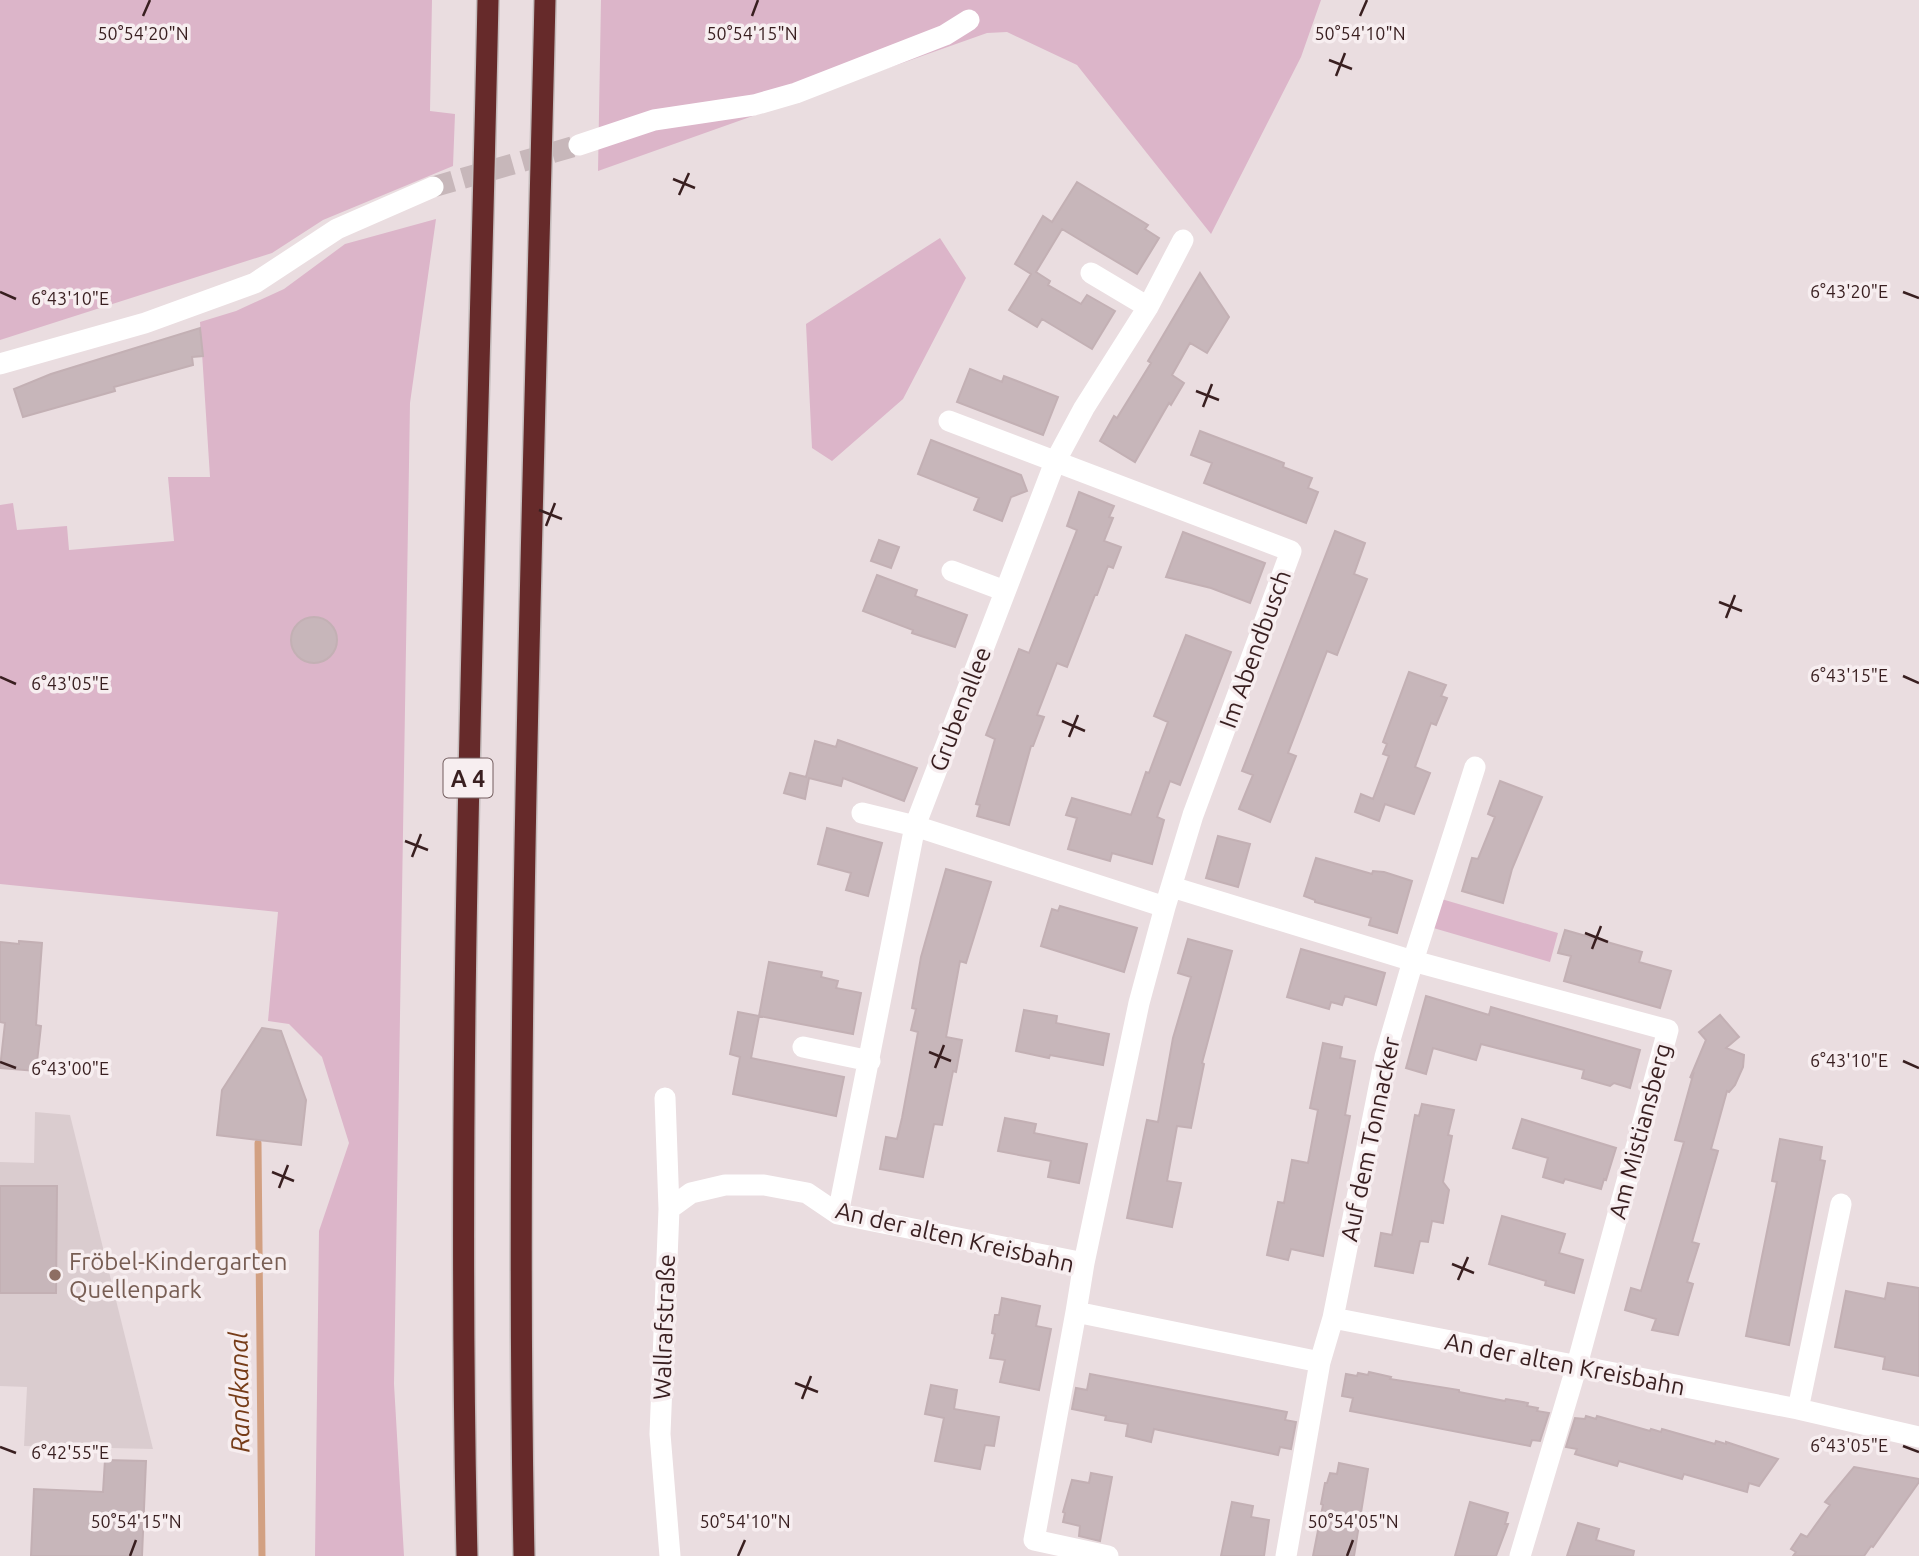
<svg xmlns="http://www.w3.org/2000/svg" width="1919" height="1556" viewBox="0 0 1919 1556" font-family="Ubuntu,sans-serif">
<style>
.built{fill:#dacccf}
.green{fill:#dcb5c9}
.lines{fill:none;stroke-linecap:round;stroke-linejoin:round}
.stream{stroke:#d2a082;stroke-width:7}
.building{fill:#c7b6ba;stroke:#c3b0b4;stroke-width:2}
.minor-tunnel{stroke:#c7b7ba;stroke-width:21;stroke-dasharray:21 10;stroke-linecap:butt}
.highway-casing{stroke:#c4bcbc;stroke-width:24}
.minor{stroke:#fff;stroke-width:21}
.highway{stroke:#662a2a;stroke-width:21}
.ticks{fill:none;stroke:#391f20;stroke-width:2.5}
.education-dot{fill:#8d6e63;stroke:#f7eef0;stroke-width:2.5}
.labels{text-anchor:middle;dominant-baseline:central;stroke-width:7;stroke-linejoin:round;paint-order:stroke}
.shield{fill:#f7eef0;stroke:#725d5e;stroke-width:2}
.shield-label{font-size:23px;font-weight:bold;fill:#391f20}
.street-label{font-size:24px;fill:#391f20;stroke:#f7eef0}
.education-label{font-size:24px;fill:#785e54;stroke:#f7eef0;text-anchor:start}
.water-label{font-size:26px;font-style:italic;fill:#763c18;stroke:#f7eef0}
.ticks-label{font-size:18px;text-anchor:middle;fill:#391f20;stroke:#f7eef0;stroke-width:7;stroke-linejoin:round;paint-order:stroke}
</style>
<rect width="100%" height="100%" fill="#eadde0"/>
<path class="built" d="M35,1112L70,1115L153,1449L24,1446L27,1387L0,1386V1162L34,1163Z"/>
<path class="green" d="M0,0H432L430,111L455,114L453,166L323,220L272,253L0,340Z
M601,0H1321L1301,57L1211,234L1077,65L1007,32L987,33L598,171Z
M436,219L410,403L394,1384L404,1556H315L319,1231L349,1143L322,1057L289,1024L268,1021L278,912L0,884V505L13,503L17,530L67,526L69,550L174,541L168,477H210L200,322L236,311L284,289L345,244Z
M940,238L966,278L903,399L832,461L812,448L806,324Z
M1438,898L1558,933L1550,962L1430,927Z"/>
<g class="lines">
<path class="stream" d="M258,1143L262,1556"/>
</g>
<path class="building" d="M1077,182L1148,225L1145,229L1159,238L1137,274L1062,229L1036,272L1050,281L1048,285L1081,304L1087,295L1115,311L1092,349L1042,319L1037,327L1009,310L1031,274L1015,264L1043,216L1052,222Z
M1200,273L1229,317L1207,353L1190,343L1172,375L1184,383L1171,405L1169,403L1135,462L1100,441L1114,416L1117,418L1151,363L1148,361Z
M200,328L203,356L192,357L193,365L114,387L115,391L23,417L14,389L51,374Z
M970,369L1002,382L1004,376L1058,397L1043,435L957,402Z
M1200,431L1284,463L1283,467L1312,478L1308,488L1318,492L1306,523L1204,483L1212,463L1191,455Z
M931,440L1021,475L1027,491L1011,497L1002,521L974,510L979,498L918,474Z
M1079,492L1114,506L1109,517L1113,518L1104,541L1121,547L1113,568L1108,566L1097,595H1095L1067,667L1057,663L1037,715L1044,717L1033,746H1031L1009,825L977,816L980,805L976,804L995,739L986,735L1019,649L1029,653L1077,530L1067,526Z
M1335,531L1365,543L1354,574L1367,579L1337,655L1327,651L1288,753L1296,756L1270,822L1239,809L1253,775L1242,771Z
M1183,532L1265,563L1250,603L1211,588L1166,577Z
M879,540L899,547L891,568L871,561Z
M877,575L917,590L915,596L967,615L955,647L912,633L913,630L863,611Z
M291 640a23 23 0 1 1 46 0a23 23 0 1 1-46 0Z
M1186,635L1231,652L1180,785L1170,781L1157,817L1164,820L1152,864L1112,853L1110,861L1068,849L1077,818L1066,815L1072,798L1131,815L1146,772L1149,773L1168,722L1154,716Z
M1409,672L1446,685L1441,696L1447,698L1436,725L1431,723L1415,767L1430,773L1414,814L1385,804L1379,821L1355,812L1361,794L1373,799L1389,756L1383,754L1387,744L1383,742Z
M838,740L917,768L904,801L843,778L841,786L809,778L805,799L784,793L790,773L806,777L815,741L836,747Z
M1500,781L1542,797L1512,869L1503,903L1462,891L1472,858L1478,859L1495,817L1488,814Z
M827,828L882,843L868,896L846,890L851,873L818,864Z
M1218,836L1250,844L1238,887L1206,878Z
M1316,858L1372,874L1373,871L1384,872L1412,881L1397,933L1369,925L1371,918L1315,902V900L1304,896Z
M946,869L991,882L966,963L960,961L946,1037L962,1040L956,1072L953,1071L942,1125L934,1124L923,1177L880,1169L886,1137L897,1139L902,1118L918,1032L911,1030L916,1009L912,1008L921,957Z
M1060,906L1137,928L1124,972L1041,946L1052,909L1058,911Z
M1565,930L1642,952L1639,962L1671,971L1660,1008L1564,981L1571,956L1558,953Z
M1188,939L1232,951L1202,1063L1204,1064L1191,1128L1177,1126L1167,1181L1181,1183L1172,1227L1127,1218L1147,1120L1158,1122L1173,1038L1191,977L1178,973Z
M19,941L42,943L36,1025L41,1026L36,1071L0,1068L5,1023L0,1022V942L19,944Z
M1301,949L1385,973L1376,1005L1345,996L1342,1005L1331,1002L1329,1009L1287,997Z
M769,962L822,972L821,977L838,981L836,988L861,993L853,1034L759,1016Z
M1426,996L1489,1015L1491,1007L1640,1050L1630,1088L1614,1083L1610,1086L1582,1078L1584,1070L1481,1044L1476,1060L1433,1048L1426,1074L1406,1068Z
M1024,1010L1057,1016L1056,1023L1109,1034L1103,1065L1050,1055L1049,1058L1016,1051Z
M738,1012L759,1016L751,1058L844,1077L836,1116L733,1094L740,1057L730,1054Z
M1720,1015L1739,1037L1726,1048L1744,1055L1743,1067L1735,1085L1729,1092L1727,1091L1711,1149L1718,1151L1692,1242L1699,1244L1687,1282L1693,1284L1678,1335L1652,1330L1656,1319L1625,1310L1631,1288L1641,1291L1684,1142L1675,1140L1693,1075L1690,1078L1706,1040L1699,1032Z
M262,1028L281,1031L306,1100L301,1145L217,1135L222,1090Z
M1323,1043L1342,1047L1340,1058L1355,1061L1345,1115L1350,1116L1323,1256L1291,1249L1288,1260L1267,1255L1278,1202L1284,1203L1292,1160L1308,1163L1318,1110L1310,1108Z
M1422,1104L1454,1110L1448,1135L1452,1136L1443,1182L1449,1190L1443,1223L1432,1221L1428,1242L1420,1241L1413,1273L1375,1266L1381,1233L1392,1235L1415,1115L1419,1116Z
M1005,1118L1036,1124L1034,1133L1087,1144L1079,1183L1048,1177L1051,1161L998,1151Z
M1522,1119L1616,1148L1606,1180L1604,1179L1601,1189L1565,1179L1563,1183L1543,1177L1548,1158L1513,1148Z
M1780,1139L1822,1147L1820,1160L1825,1161L1789,1345L1746,1336L1777,1182L1772,1181Z
M0,1186H57L56,1293H0Z
M1502,1216L1565,1234L1559,1253L1583,1260L1574,1293L1545,1285L1546,1281L1489,1264Z
M1888,1283L1919,1288V1376L1883,1369L1885,1357L1835,1347L1846,1291L1885,1299Z
M1002,1298L1040,1306L1036,1326L1051,1329L1039,1390L1000,1382L1005,1360L990,1358L995,1334L992,1333L995,1315H999Z
M1369,1372L1391,1377L1390,1379L1459,1390V1392L1505,1401L1506,1399L1528,1403L1527,1406L1538,1408L1537,1411L1549,1413L1540,1441L1532,1440L1530,1446L1350,1411L1353,1398L1342,1396L1346,1374L1357,1376L1358,1373L1368,1375Z
M1090,1374L1287,1412L1285,1420L1296,1422L1291,1449L1280,1447L1278,1455L1154,1429L1151,1442L1126,1436L1128,1424L1105,1420L1106,1416L1072,1409L1076,1388L1087,1390Z
M931,1385L957,1390L954,1409L999,1417L994,1446L985,1445L980,1469L935,1461L944,1418L925,1414Z
M1586,1416L1596,1419L1597,1416L1650,1431L1651,1429L1661,1432L1662,1429L1715,1444L1716,1441L1726,1444V1442L1778,1459L1759,1486L1749,1483L1747,1492L1684,1474L1682,1479L1619,1461L1617,1466L1575,1454L1577,1449L1566,1447L1575,1418L1585,1419Z
M105,1460L146,1461L142,1556H31L34,1489L103,1492Z
M1339,1463L1368,1469L1354,1556H1313L1323,1505L1321,1504L1325,1483H1327L1330,1473L1337,1474Z
M1854,1467L1919,1479V1482L1873,1547L1871,1546L1864,1556H1793L1796,1552L1791,1549L1801,1534L1807,1537L1830,1505L1825,1502Z
M1091,1473L1112,1477L1100,1541L1079,1536L1080,1526L1063,1522L1065,1513L1063,1512L1072,1480L1089,1483Z
M1232,1502L1253,1506L1251,1517L1269,1520L1264,1556H1221Z
M1470,1502L1508,1513L1505,1524H1508L1496,1556H1455Z
M1578,1523L1599,1529L1596,1540L1634,1551L1633,1556H1567Z"/>
<g class="lines">
<path class="minor-tunnel" d="M433,187L579,145"/>
<defs>
<path id="highway" d="M467,1556C455,1037 477,519 488,0
M524,1556C514,1037 533,519 545,0"/>
</defs>
<use href="#highway" class="highway-casing"/>
<path class="minor" d="M579,145L654,120L754,105L796,93L945,35L969,20
M1091,273L1148,307
M0,364L145,323L255,283L337,229L433,187
M949,421L1291,551L1193,815L1165,907L1139,1003L1084,1263L1076,1312L1320,1362
M952,571L1005,591
M862,813L915,826L1165,907
M1172,887L1413,961L1668,1030L1577,1365L1520,1556
M803,1047L870,1061
M665,1098L669,1209L660,1434L670,1556
M669,1209L691,1193L725,1185H764L807,1193L838,1214L1084,1263
M838,1214L915,826L1055,462L1084,408L1148,307L1183,240
M1076,1312L1034,1540L1108,1556
M1333,1318L1798,1409L1919,1437
M1798,1409L1841,1204
M1286,1556L1320,1362L1333,1318L1385,1057L1413,961L1475,767"/>
<use href="#highway" class="highway"/>
</g>
<path class="ticks" d="M143,16L150,0M752,16L758,0M1360,16L1367,0M1329,60L1352,69M1336,76L1345,53M673,179L695,188M679,195L689,173M0,292L16,299M1903,292L1919,298M1196,391L1219,400M1203,407L1212,384M539,510L562,519M546,526L555,503M1719,602L1742,611M1726,618L1735,595M1903,676L1919,683M0,677L16,684M1062,721L1085,731M1069,737L1078,715M405,841L428,850M412,857L421,834M1585,933L1608,942M1592,949L1601,926M929,1052L951,1061M1903,1061L1919,1068M0,1062L16,1068M935,1068L944,1045M272,1172L294,1181M279,1188L288,1165M1452,1264L1474,1273M1458,1280L1468,1257M795,1383L818,1392M802,1399L811,1376M1903,1446L1919,1452M0,1447L16,1453M130,1556L136,1540M738,1556L745,1540M1347,1556L1353,1540"/>
<circle class="education-dot" cx="55" cy="1275" r="7"/>
<g class="labels">
<rect class="shield" x="443.5" y="758.5" width="49" height="39" rx="5"/>
<g class="shield-label">
<text x="468" y="778">A 4</text>
</g>
<g class="street-label">
<text transform="translate(1255 649) rotate(-70)">Im Abendbusch</text>
<text transform="translate(960 709) rotate(-69)">Grubenallee</text>
<text transform="translate(1640 1131) rotate(-75)">Am Mistiansberg</text>
<text transform="translate(1370 1139) rotate(-78)">Auf dem Tonnacker</text>
<text transform="translate(955 1237) rotate(13)">An der alten Kreisbahn</text>
<text transform="translate(664 1327) rotate(-88)">Wallrafstraße</text>
<text transform="translate(1565 1364) rotate(11)">An der alten Kreisbahn</text>
</g>
<g class="education-label">
<text x="69" y="1261">Fröbel-Kindergarten<tspan x="69" dy="28">Quellenpark</tspan></text>
</g>
<g class="water-label">
<text transform="translate(239 1392) rotate(-91)">Randkanal</text>
</g>
</g>
<g class="ticks-label">
<text x="143" y="40">50°54'20"N</text>
<text x="752" y="40">50°54'15"N</text>
<text x="1360" y="40">50°54'10"N</text>
<text x="1849" y="298">6°43'20"E</text>
<text x="70" y="305">6°43'10"E</text>
<text x="1849" y="682">6°43'15"E</text>
<text x="70" y="690">6°43'05"E</text>
<text x="1849" y="1067">6°43'10"E</text>
<text x="70" y="1075">6°43'00"E</text>
<text x="1849" y="1452">6°43'05"E</text>
<text x="70" y="1459">6°42'55"E</text>
<text x="136" y="1528">50°54'15"N</text>
<text x="745" y="1528">50°54'10"N</text>
<text x="1353" y="1528">50°54'05"N</text>
</g>
</svg>
